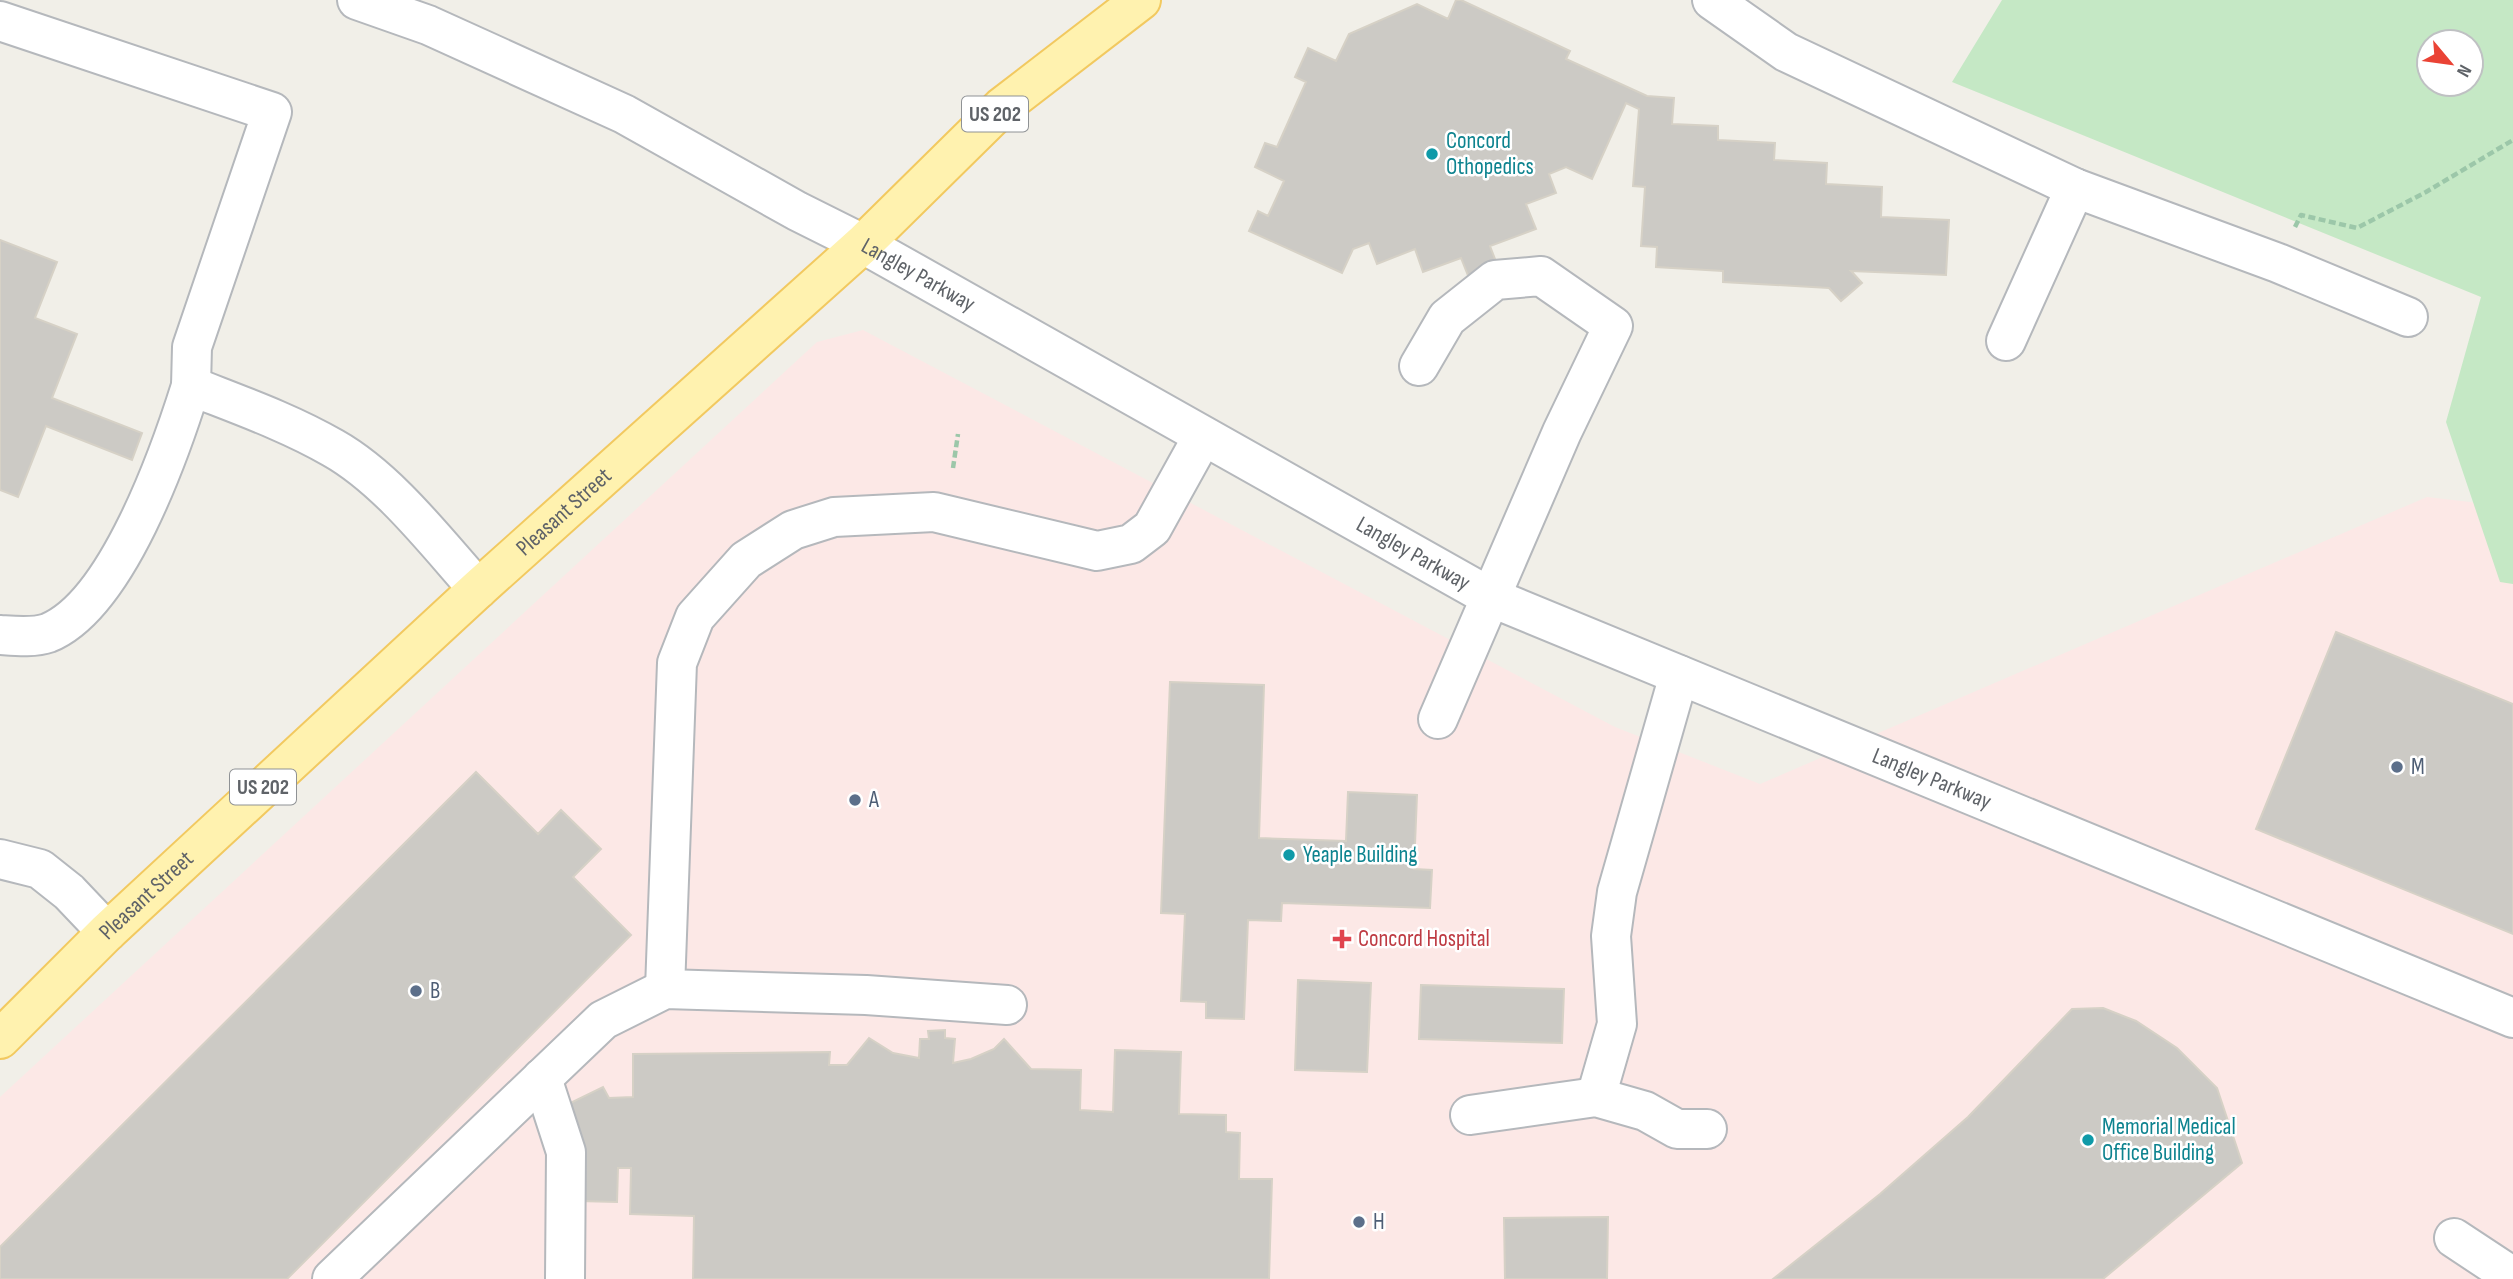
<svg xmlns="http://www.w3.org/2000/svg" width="2513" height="1279" viewBox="0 0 2513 1279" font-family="'Sofia Sans Condensed',sans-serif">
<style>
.medical{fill:#fce8e6}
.green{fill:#c5e8c5;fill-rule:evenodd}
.building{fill:#cccac5;stroke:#d6d1c6;stroke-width:2}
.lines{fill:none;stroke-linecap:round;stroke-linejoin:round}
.minor-casing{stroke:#b5b8bc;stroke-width:42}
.major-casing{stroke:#f2c960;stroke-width:42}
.path{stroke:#9cc7a9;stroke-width:4.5;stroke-dasharray:7 3.5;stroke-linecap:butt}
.minor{stroke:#fff;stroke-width:38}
.major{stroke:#fff2af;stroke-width:38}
.culture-dot{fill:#0f9aa8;stroke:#fff;stroke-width:2.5}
.service-dot{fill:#5c6f8a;stroke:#fff;stroke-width:2.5}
.health-dot{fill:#e0444e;stroke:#fff;stroke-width:2.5}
.labels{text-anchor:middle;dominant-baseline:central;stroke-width:5;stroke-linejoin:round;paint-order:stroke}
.shield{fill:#fff;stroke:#8f9295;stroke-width:2}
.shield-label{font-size:21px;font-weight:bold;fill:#5f6368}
.culture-label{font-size:23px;fill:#0d838f;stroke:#fff;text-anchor:start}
.street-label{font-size:23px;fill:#5f6368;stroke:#fff}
.service-label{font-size:23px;fill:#4e5e75;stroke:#fff;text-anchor:start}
.health-label{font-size:23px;fill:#be3a42;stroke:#fff;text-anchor:start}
</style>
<rect width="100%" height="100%" fill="#f1efe8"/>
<path class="medical" d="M863,330L1615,727L1760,784L2427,497L2513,507V1279H0V1097L817,342Z"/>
<path class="green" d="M2002,0H2513V584L2500,582L2446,422L2481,297L1952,82ZM2429,42H2471V84H2429Z"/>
<path class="building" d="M1456,0H1461L1570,51L1566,59L1647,96L1674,98L1672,124L1718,126V140L1775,143L1774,160L1827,163L1826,184L1882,187L1881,217L1949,220L1946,275L1851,271L1862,283L1841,301L1829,288L1723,282V271L1656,267L1657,247L1641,246L1645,187L1633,186L1639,109L1626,103L1592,179L1566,167L1549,174L1556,193L1526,204L1536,229L1490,246L1498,267L1469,278L1461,258L1423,272L1415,249L1377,264L1369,243L1353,249L1342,273L1249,231L1258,211L1268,216L1284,181L1255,167L1265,143L1277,147L1306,82L1295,77L1308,48L1336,61L1349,34L1417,4L1448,19Z
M0,240L57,262L35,318L77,334L52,398L142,433L132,460L46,426L18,497L0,490Z
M2336,632L2513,704V934L2256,829Z
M1170,682L1264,685L1259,838L1346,841L1348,792L1417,795L1414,869L1432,870L1430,908L1282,903L1281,921L1248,920L1244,1019L1206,1018V1002L1181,1001L1185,914L1161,913Z
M476,772L538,834L561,810L601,849L573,877L631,935L287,1279H0V1247Z
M1298,980L1371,983L1367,1072L1295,1070Z
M1421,985L1564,989L1562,1043L1419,1039Z
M2103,1008L2136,1021L2177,1048L2217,1088L2242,1163L2103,1279H1773L1880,1194L1968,1117L2072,1009Z
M945,1030V1038L955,1039L953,1063L971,1059L994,1049L1004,1039L1031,1069L1081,1070L1080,1110L1113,1112L1115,1050L1181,1052L1179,1114L1226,1115V1132L1240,1133L1239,1179H1272L1269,1279H693L694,1216L630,1214L631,1168H618L617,1202L578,1201L562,1107L603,1087L609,1098L633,1097V1054L830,1052L829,1065H847L869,1038L893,1053L919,1058L920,1039H929L928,1031Z
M1608,1217L1607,1279H1505L1504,1218Z"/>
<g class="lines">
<defs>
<g id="minor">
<path id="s1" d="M357,0L428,25L624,114L797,211L863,244L1490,597L2513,1018"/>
<path d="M1712,0L1786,52L2075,188L2278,263L2408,317"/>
<path d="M0,21L272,112L192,347L191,386"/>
<path d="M2006,341L2075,188"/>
<path d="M1419,366L1447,318L1495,280L1541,276L1613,326L1562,432L1438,719"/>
<path d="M0,635C15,636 34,638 48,633C117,605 170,453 191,386C239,405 288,422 333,448C388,479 436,542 478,589"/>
<path d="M0,859L40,869L69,892L107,932"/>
<path d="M665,989L677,663L695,617L746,560L793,530L834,517L934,512L1097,551L1131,544L1152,528L1203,436"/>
<path d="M542,1078L566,1152L565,1279"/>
<path d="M1596,1097L1617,1024L1611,936L1617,892L1679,675"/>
<path d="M1470,1115L1596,1097L1645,1111L1677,1129H1707"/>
<path d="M2454,1238L2513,1277"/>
<path d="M332,1279L603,1020L665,989L866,995L1007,1005"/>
</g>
<g id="major">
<path id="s2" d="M0,1039L107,932L478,589L863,244L1002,107L1141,0"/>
</g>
</defs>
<use href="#minor" class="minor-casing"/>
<use href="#major" class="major-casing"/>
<path class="path" d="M2295,227L2301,215L2357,228L2426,192L2513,140
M953,468L958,434"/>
<use href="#minor" class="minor"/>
<use href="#major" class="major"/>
</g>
<g class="culture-dot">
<circle cx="1432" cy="154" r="7"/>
<circle cx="1289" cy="855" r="7"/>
<circle cx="2088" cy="1140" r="7"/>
</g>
<g class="service-dot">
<circle cx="2397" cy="767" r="7"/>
<circle cx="855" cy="800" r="7"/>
<circle cx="416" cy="991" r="7"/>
<circle cx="1359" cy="1222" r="7"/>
</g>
<path class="health-dot" d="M1338.5 928.5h7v7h7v7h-7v7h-7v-7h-7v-7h7z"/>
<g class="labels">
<g class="shield">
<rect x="962" y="96.5" width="66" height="35" rx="5"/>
<rect x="230" y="769.5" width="66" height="35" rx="5"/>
</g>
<g class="shield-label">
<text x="995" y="114">US 202</text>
<text x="263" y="787">US 202</text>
</g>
<g class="culture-label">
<text x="1446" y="141">Concord<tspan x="1446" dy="26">Othopedics</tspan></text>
<text x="1303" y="855">Yeaple Building</text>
<text x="2102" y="1127">Memorial Medical<tspan x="2102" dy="26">Office Building</tspan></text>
</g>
<g class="street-label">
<text stroke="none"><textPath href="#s1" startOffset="626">Langley Parkway</textPath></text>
<text stroke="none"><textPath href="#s2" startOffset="772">Pleasant Street</textPath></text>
<text stroke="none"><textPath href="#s1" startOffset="1194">Langley Parkway</textPath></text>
<text stroke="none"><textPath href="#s1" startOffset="1760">Langley Parkway</textPath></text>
<text stroke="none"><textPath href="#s2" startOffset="205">Pleasant Street</textPath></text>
</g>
<g class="service-label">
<text x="2411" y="767">M</text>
<text x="869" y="800">A</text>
<text x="430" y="991">B</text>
<text x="1373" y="1222">H</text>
</g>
<g class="health-label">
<text x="1358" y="939">Concord Hospital</text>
</g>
</g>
<g transform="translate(2450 63) rotate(119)"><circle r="33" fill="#ffffff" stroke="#bfc1c3" stroke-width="2"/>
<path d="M0-5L12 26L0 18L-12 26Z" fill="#ea4335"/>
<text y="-10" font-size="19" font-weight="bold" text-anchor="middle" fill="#5f6368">N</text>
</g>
</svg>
